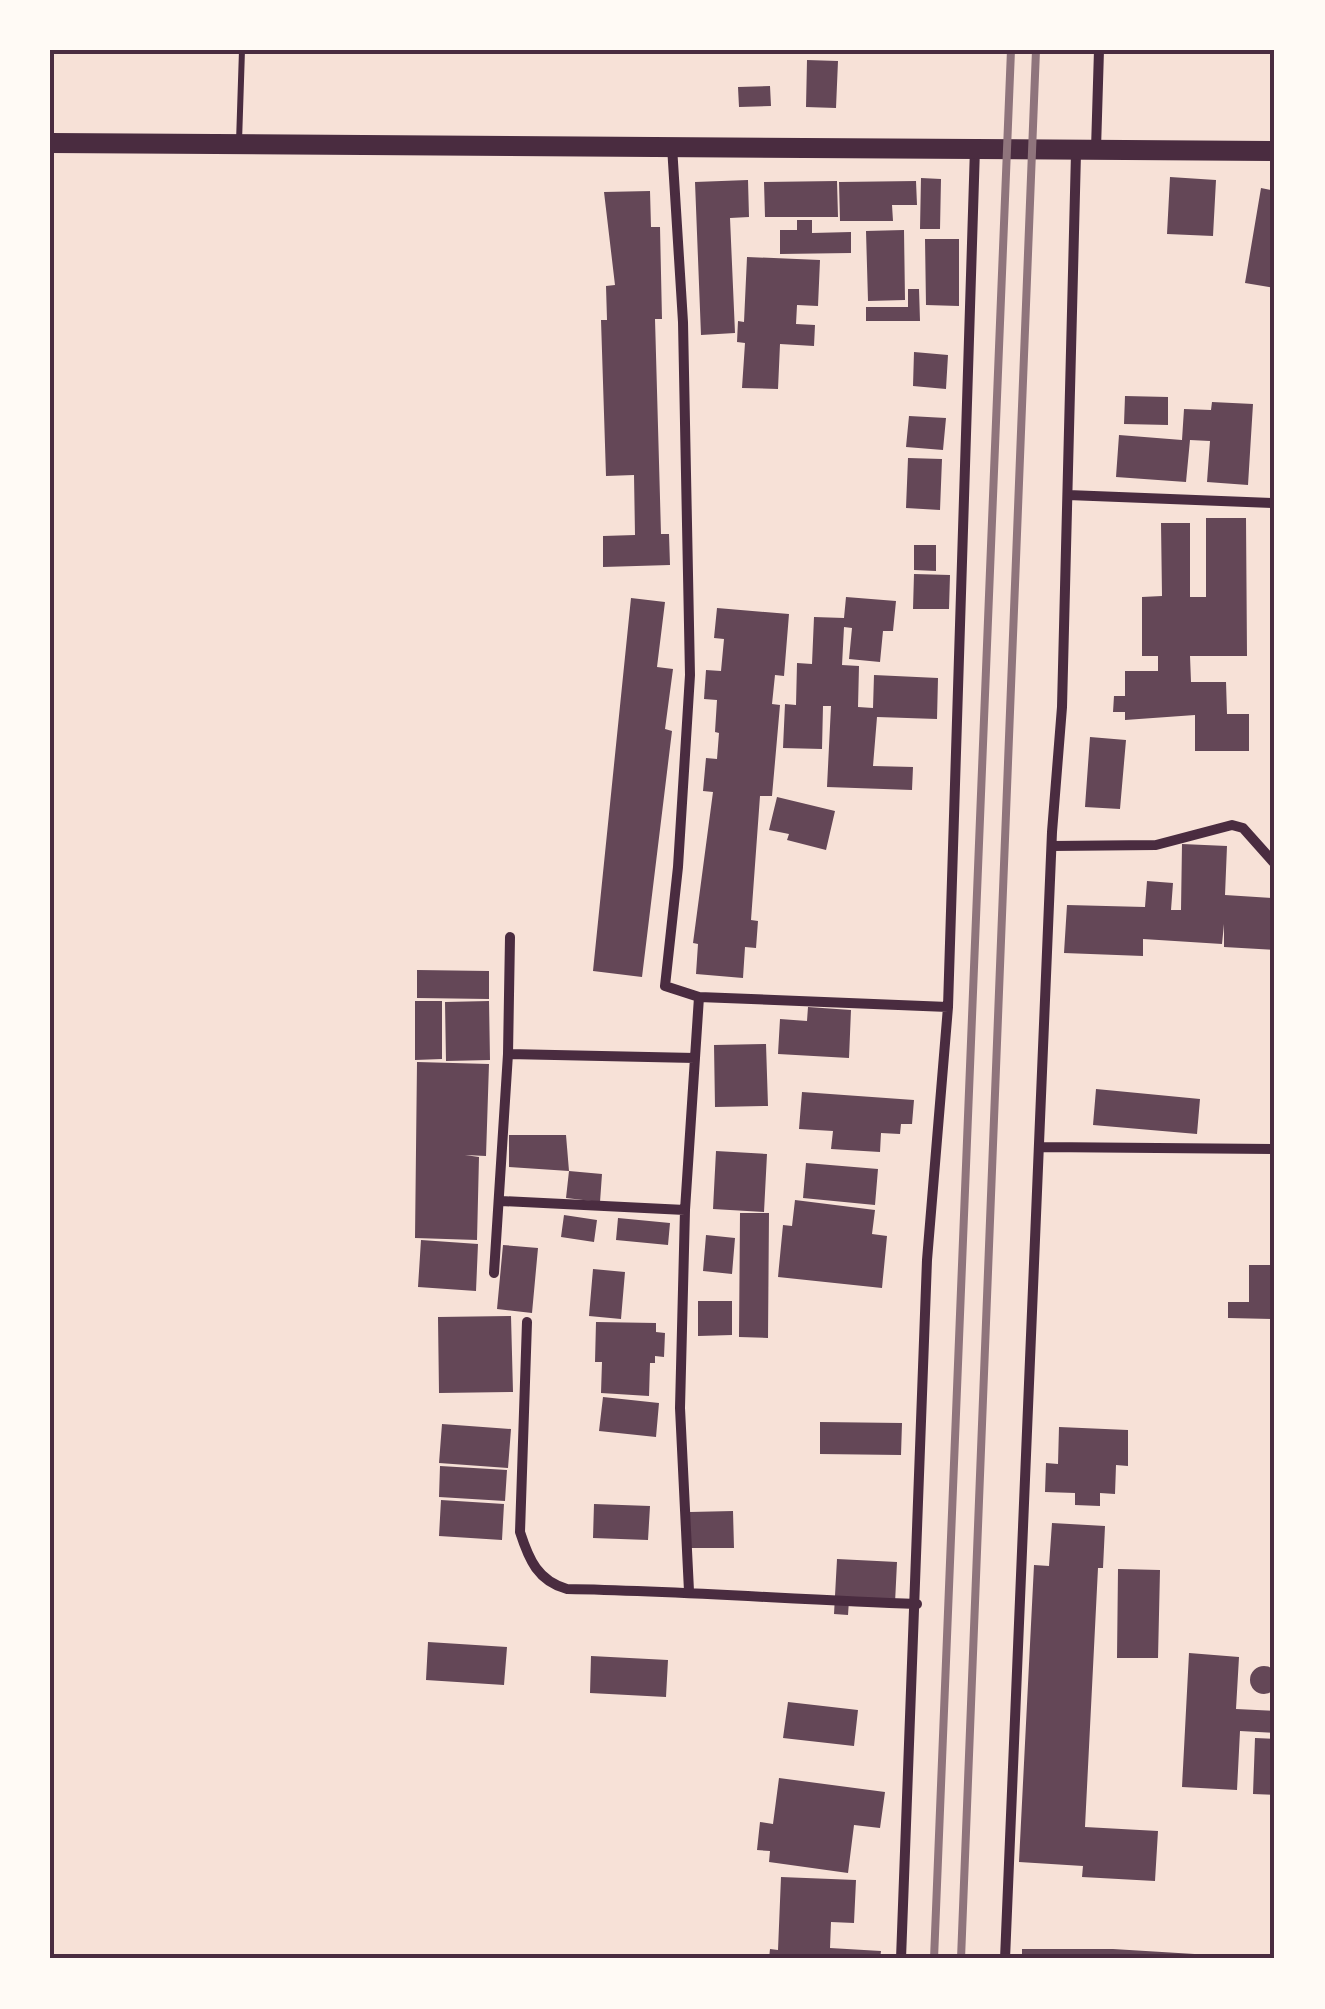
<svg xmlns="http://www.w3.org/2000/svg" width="1325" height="2009" viewBox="0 0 1325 2009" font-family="'Golos Text',sans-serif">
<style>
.building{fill:#644757}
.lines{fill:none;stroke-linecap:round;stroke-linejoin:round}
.service{stroke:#4a2c40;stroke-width:6}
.minor{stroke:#4a2c40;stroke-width:10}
.secondary{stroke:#4a2c40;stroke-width:20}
.rail{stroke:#8f747c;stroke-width:8}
.neatline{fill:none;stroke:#4a2c40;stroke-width:4}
</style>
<rect width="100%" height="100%" fill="#f7e1d7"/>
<path class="building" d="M807,60L838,61L836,108L806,107Z
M770,86L771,106L739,107L738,87Z
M1170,177L1216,180L1213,236L1167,234Z
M921,178L941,179L940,229H920Z
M748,180L749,217L730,218L735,333L701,335L695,182Z
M837,181L838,217H765L764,182Z
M916,181L917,205H892L893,221H840L839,182Z
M1261,188L1275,191V288L1245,283Z
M650,191L651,227H660L662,319H655L661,534H669L670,565L603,567V536L635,535L634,475L606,476L601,320H607L606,286L615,285L604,192Z
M797,220H812V233L851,232V253L780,254V230H797Z
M904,230L905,300L868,301L866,231Z
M925,239H959V306L926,305Z
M747,257L820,260L818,306L797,305L796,324L815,325L814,346L780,344L778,389L742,388L745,343L737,342L738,321L744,322Z
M908,289H919L920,321H866V307H908Z
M914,352L948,355L946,389L913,386Z
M1125,396L1168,397V425L1124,424Z
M1212,402L1253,404L1248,485L1207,482L1210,441L1190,440L1186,482L1116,477L1119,435L1182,440L1184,409L1211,410Z
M909,416L946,418L943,450L906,447Z
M908,458L942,459L940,510L906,508Z
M1206,518H1246L1247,656H1190L1191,682H1226L1227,714H1249V751H1195V715L1125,720V712H1113L1114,696H1125V671H1158V656H1142V597L1162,596L1161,523H1190V597H1206Z
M914,545H936V571L914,570Z
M914,574L950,575L949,609H913Z
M846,597L896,601L893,631H883L880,662L849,659L852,628L844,627L842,665L859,666L858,707L873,708L874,675L938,678L937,719L877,717L873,766L913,767L912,790L827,787L831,706H823L822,749L783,748L785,704L796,705L797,663L812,664L814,617L844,618Z
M631,598L665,602L657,667L673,669L665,729L672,731L642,977L593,971Z
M717,608L789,614L784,676L775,675L772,704L780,705L772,796H760L751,920L758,921L756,948L745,947L743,978L696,974L698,944L693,943L713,792L703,791L706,758L717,759L719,733L715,732L717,700L704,699L706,670L721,671L724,639L714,638Z
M1090,737L1126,740L1120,809L1085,807Z
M777,797L835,811L826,850L787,840L789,834L769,830Z
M1182,844L1227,846L1225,895L1272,898L1275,950L1224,947V924L1222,944L1143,939V956L1064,953L1067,905L1145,907L1147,881L1173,883L1171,910H1181Z
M417,970L489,971V999L417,998Z
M415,1001H442V1059L415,1060Z
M489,1001L490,1060L446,1061L445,1002Z
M808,1007L851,1010L849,1058L778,1054L780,1019L807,1021Z
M766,1044L768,1106L715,1107L714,1045Z
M417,1062L489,1064L486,1156L465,1155L479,1157L477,1240L415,1238Z
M1096,1089L1200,1099L1197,1134L1093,1125Z
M802,1092L914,1100L912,1124H901L900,1134L881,1133L880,1152L831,1149L833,1131L799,1129Z
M509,1135H566L569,1171L509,1167Z
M716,1151L767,1154L764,1212L713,1209Z
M806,1163L878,1169L875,1205L803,1198Z
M569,1171L602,1174L600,1202L566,1198Z
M795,1200L875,1210L872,1234L887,1236L882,1288L778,1277L783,1225L792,1226Z
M740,1213H769L768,1338L739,1337Z
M564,1215L597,1220L594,1242L561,1237Z
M618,1218L670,1223L668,1245L616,1240Z
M706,1235L735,1238L732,1274L703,1271Z
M421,1240L478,1244L476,1291L418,1287Z
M503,1245L538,1248L532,1313L497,1309Z
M1249,1265H1275V1319L1228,1318V1302H1249Z
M593,1269L625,1272L621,1319L589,1316Z
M698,1301H732V1335L698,1336Z
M511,1316L513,1392L439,1393L438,1317Z
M596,1322L656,1323V1332L665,1333L664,1357L655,1356V1363H650L649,1396L601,1393L602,1362H595Z
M603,1397L659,1403L656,1437L599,1431Z
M820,1422L902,1423L901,1455L820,1454Z
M442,1424L511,1429L508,1468L439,1463Z
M1059,1427L1128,1430V1466L1116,1465L1115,1494L1100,1493V1506L1075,1505V1493L1045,1492L1046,1463L1058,1464Z
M440,1466L507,1470L505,1501L439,1497Z
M441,1500L504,1504L502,1540L439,1536Z
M594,1504L650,1506L648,1540L593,1538Z
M733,1511L734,1548H690V1512Z
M1052,1523L1105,1526L1103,1568H1098L1085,1827L1158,1831L1155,1881L1082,1877L1083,1866L1019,1862L1034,1565L1049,1566Z
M837,1559L897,1562L895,1603L849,1600L848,1615L834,1614Z
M1118,1569L1160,1570L1158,1658H1117Z
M428,1642L507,1647L504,1685L426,1680Z
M1189,1653L1239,1657L1236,1709L1275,1711V1733L1240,1731L1237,1790L1182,1787Z
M591,1656L668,1660L666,1697L590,1693Z
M1250 1680a14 14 0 1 1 28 0a14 14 0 1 1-28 0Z
M788,1702L858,1710L854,1746L783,1738Z
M1255,1738L1275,1739V1795L1253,1794Z
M779,1778L885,1792L880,1828L854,1825L848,1873L769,1862L770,1851L757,1850L760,1822L773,1824Z
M781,1877L856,1880L854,1923L831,1922L830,1948L881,1951L880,1959H769L770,1949L778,1950Z
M1022,1949H1113L1275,1959H1022Z"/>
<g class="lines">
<path class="service" d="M239,142L242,50"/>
<path class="minor" d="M672,146L683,322L690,675L678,867L665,986L699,997L948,1007
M1096,149L1099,50
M1068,495L1275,503
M1052,846L1156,845L1232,825L1243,828L1275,864
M508,1054L510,937
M1042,1147L1275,1149
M501,1201L685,1210
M494,1273L508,1054L695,1058
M527,1322L520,1532C529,1560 538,1581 567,1589C684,1591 800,1600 917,1604
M689,1591L680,1408L685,1210L699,997
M901,1959L927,1260L948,1007L975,148
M1005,1959L1052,832L1062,707L1076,153"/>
<path class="secondary" d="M50,143L1275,151"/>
<path class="rail" d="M934,1959L1011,50
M961,1959L1036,50"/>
</g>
<rect width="1325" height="2009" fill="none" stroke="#fffaf5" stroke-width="105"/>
<rect x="52" y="52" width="1220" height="1904" class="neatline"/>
</svg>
